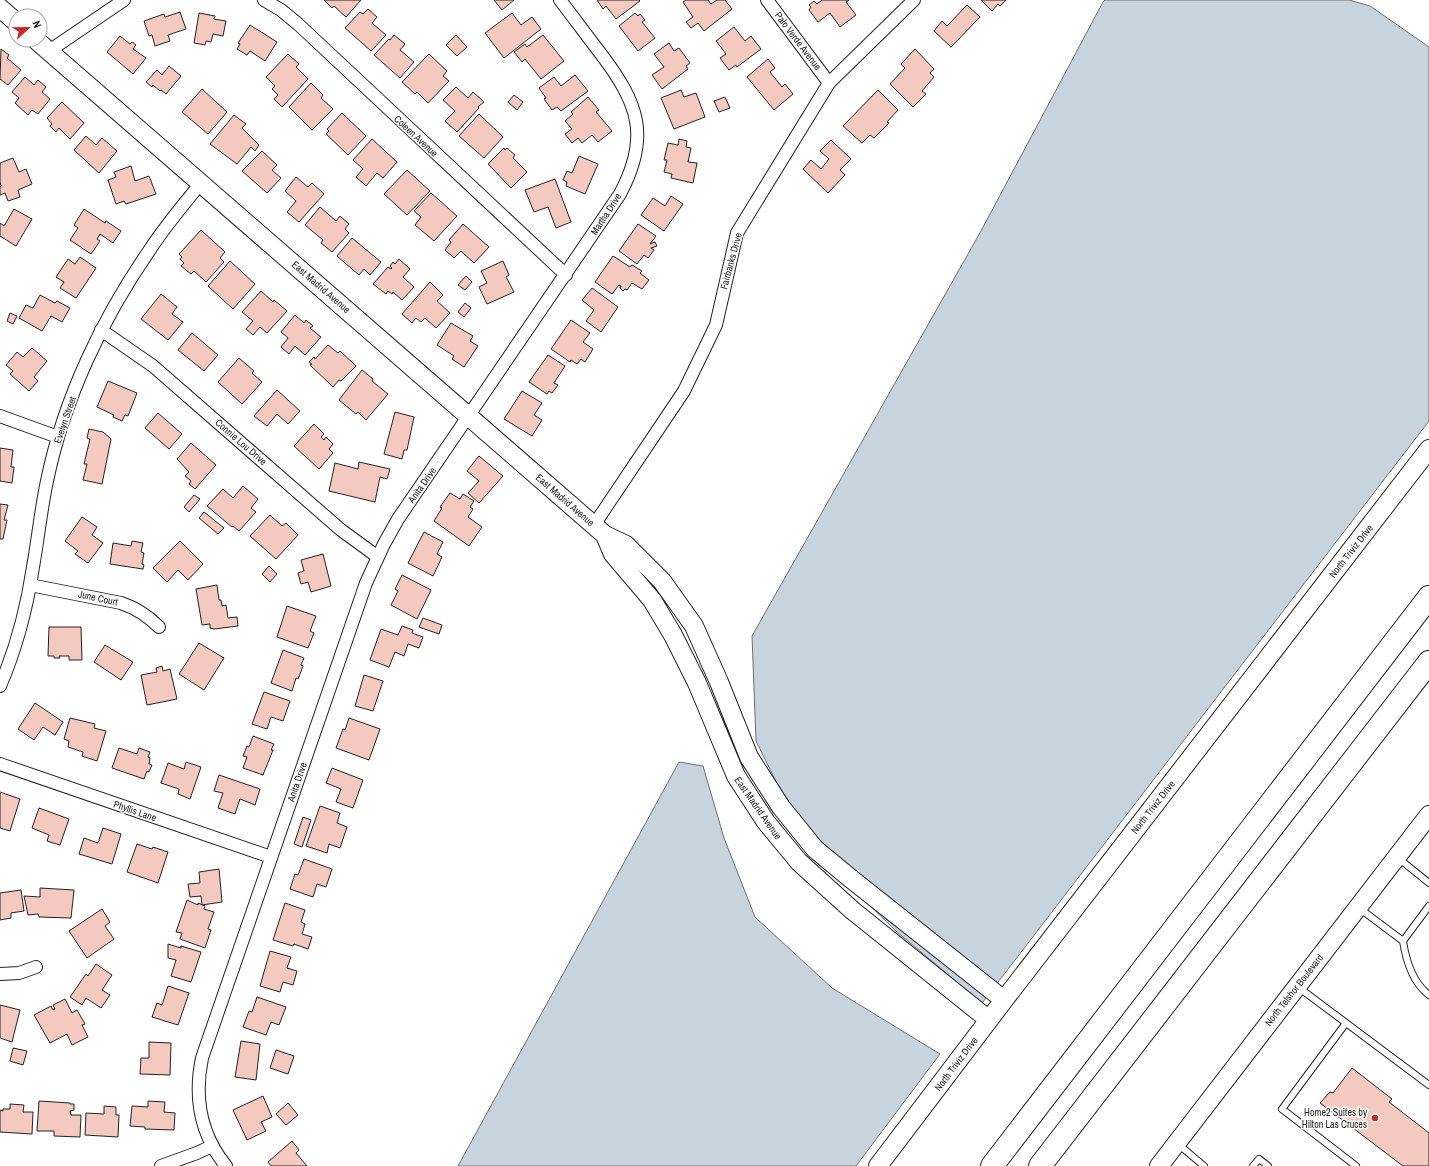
<svg xmlns="http://www.w3.org/2000/svg" width="1429" height="1166" viewBox="0 0 1429 1166" font-family="'Archivo Narrow',sans-serif">
<style>
.water{fill:#c7d3dd;stroke:#6f6f6f}
.building{fill:#f3c9c0;stroke:#222}
.lines{fill:none;stroke-linecap:round;stroke-linejoin:round}
.lane-casing{stroke:#222;stroke-width:8}
.street-casing{stroke:#222;stroke-width:14}
.secondary-casing{stroke:#222;stroke-width:20}
.highway-casing{stroke:#222;stroke-width:24}
.lane{stroke:#fff;stroke-width:6}
.street{stroke:#fff;stroke-width:12}
.secondary{stroke:#fff;stroke-width:18}
.highway{stroke:#fff;stroke-width:22}
.poi-dot{fill:#c62828;stroke:#fff;stroke-width:1.5}
.labels{text-anchor:middle;dominant-baseline:central;stroke-width:3;stroke-linejoin:round;paint-order:stroke}
.street-label{font-size:10px;fill:#222;stroke:#fff}
.poi-label{font-size:10px;fill:#222;stroke:#fff;text-anchor:end}
</style>
<rect width="100%" height="100%" fill="#fff"/>
<path class="water" d="M1105,0H1349L1370,6L1429,47V421L982,1003L897,932L807,844L756,741L752,636L981,231L1103,2Z
M679,762L703,766L724,838L755,917L832,988L940,1054L856,1166H458Z"/>
<path class="building" d="M324,0H361L346,17L334,6L332,8Z
M494,0H514L502,10Z
M597,0H639L640,1L616,19L606,6L603,9Z
M686,0H708L711,4L717,0H725L732,9L704,31L698,23L691,28L686,22L693,17L683,2Z
M822,0H849L846,2L856,15L840,27L830,13L818,22L809,10L811,7L809,5L814,1L817,4Z
M981,0H1006L1000,6L998,4L992,11Z
M967,5L980,17L951,47L934,31L942,21L947,26Z
M368,9L377,17L372,23L386,35L371,51L345,28L360,12L363,14Z
M180,12L186,29L168,35L170,41L155,46L152,35L149,36L144,21L164,14L165,17Z
M199,13L215,16L214,19L226,21L223,36L213,34L211,42L206,41L205,45L194,43Z
M512,13L521,25L532,17L541,29L504,58L485,33Z
M635,13L638,16L640,14L645,20L642,22L655,38L638,51L619,26Z
M250,25L277,42L265,61L250,51L247,55L237,49L240,44L238,43Z
M734,27L745,41L751,36L761,49L737,67L736,65L729,70L720,58L726,54L716,41Z
M394,35L405,44L400,50L414,62L400,78L374,55L389,39L390,40Z
M456,35L467,47L457,56L446,45Z
M543,35L564,61L541,79L525,59L522,62L514,52L525,44L527,47Z
M120,36L130,44L132,42L136,45L133,49L146,58L133,74L107,52Z
M669,43L674,51L679,48L690,63L686,66L688,69L662,89L652,75L664,67L654,54Z
M1,49L9,55L7,58L21,70L8,85L0,79Z
M915,49L934,69L930,73L934,77L922,91L926,94L913,107L890,84L905,68L901,64Z
M288,54L299,64L296,67L308,79L282,107L274,99L278,95L272,89L275,86L266,77Z
M429,54L447,71L443,76L449,81L428,103L417,92L415,94L402,82Z
M768,59L775,68L770,72L782,87L785,84L793,94L774,110L747,77Z
M169,66L181,76L166,94L161,90L160,91L153,85L152,87L146,82L157,70L162,75Z
M575,75L588,91L561,111L557,107L552,110L544,99L546,98L539,88L554,77L561,86Z
M25,77L34,85L38,80L46,87L42,92L50,99L38,114L32,110L28,115L15,103L19,98L12,92Z
M311,83L323,95L321,98L333,109L312,130L289,107Z
M456,87L468,98L473,92L484,102L478,107L479,108L457,132L445,121L455,111L443,100Z
M202,89L227,112L208,134L182,112Z
M681,90L684,97L696,93L705,117L674,129L661,98Z
M878,90L898,110L887,122L889,123L874,138L870,135L862,143L843,126Z
M514,95L523,102L517,110L508,102Z
M588,97L599,110L596,112L612,131L598,142L592,135L582,143L578,138L572,143L565,134L572,129L565,121L573,114L571,112Z
M725,97L730,108L719,112L714,101Z
M62,102L84,123L70,139L59,128L56,132L50,126L52,124L47,118Z
M342,113L366,136L348,155L326,134L329,131L327,129Z
M479,114L503,137L484,158L459,136Z
M234,115L246,124L242,128L259,145L255,151L251,147L237,164L210,144Z
M86,136L96,145L102,138L117,151L99,173L74,150Z
M372,139L397,162L383,178L377,173L366,186L356,177L363,169L353,160Z
M679,139L687,141L686,147L691,148L688,162L697,163L693,183L671,178L672,174L664,172L667,160H664L668,143L678,145Z
M831,140L851,159L840,170L845,175L828,193L803,169L811,160L821,169L829,159L820,151Z
M504,148L505,150L507,148L515,155L513,158L527,172L511,188L488,164Z
M262,151L277,165L272,170L281,178L267,193L242,171Z
M579,156L598,164L585,194L566,186L567,182L563,180L567,171L572,173Z
M13,158L19,172L26,169L32,184L18,190L20,197L8,201L5,193L0,195V187L1,186L0,182V163Z
M131,166L135,181L149,176L156,194L126,204L124,201L116,204L108,180L116,177L114,172Z
M407,170L430,191L407,215L384,194Z
M296,177L308,187L312,183L324,194L299,222L287,212L296,201L285,191Z
M555,179L571,222L556,228L548,207L534,212L525,190Z
M431,193L457,216L434,241L415,225L421,217L414,211Z
M671,196L683,204L664,231L641,215L653,198L665,206Z
M320,207L336,221L340,216L349,224L345,229L349,233L332,252L321,243L323,240L305,225Z
M14,209L32,219L16,246L0,236V223L4,226Z
M84,209L105,223L106,221L121,231L113,243L100,234L97,239L100,241L91,254L70,240L78,228L74,225Z
M463,224L489,247L474,263L461,251L454,258L445,250L451,242L449,240Z
M638,224L656,236L650,244L655,242L657,246L651,248L654,250L648,258L644,255L637,264L619,251Z
M201,230L225,252L220,258L224,262L206,282L194,271L191,274L181,266L184,263L180,259L182,257L179,254Z
M352,238L381,262L370,275L364,269L359,275L337,256Z
M613,256L630,267L632,265L642,271L640,273L649,280L642,289L632,283L627,290L625,289L623,291L620,288L621,286L619,285L612,294L595,282Z
M80,257L96,268L76,298L60,288L64,282L56,277L68,259L75,264Z
M399,259L410,269L403,277L414,287L402,300L393,292L392,294L388,291L386,294L373,284L388,267L391,269L392,268L390,266L393,262L395,264Z
M230,261L255,284L233,309L208,286Z
M503,261L509,275L506,277L514,292L487,304L479,287L487,283L481,271Z
M466,276L472,282L465,290L458,285Z
M430,282L443,295L437,301L450,313L436,328L425,318L421,322L416,318L412,323L402,314Z
M592,288L618,307L601,332L586,321L594,310L582,300Z
M261,291L273,302L274,300L287,311L267,333L260,327L253,335L246,329L253,321L242,312Z
M161,294L177,307L172,314L183,322L168,340L141,319Z
M40,295L55,303L57,301L70,308L62,322L51,316L42,331L19,318L26,305L33,308Z
M465,303L471,308L464,317L458,312Z
M10,313L17,316L13,324L7,321Z
M295,315L304,323L306,320L313,326L310,328L321,337L305,355L295,346L289,354L281,347L288,338L281,332Z
M571,320L590,333L583,342L593,349L585,362L581,359L577,364L571,360L570,362L551,349Z
M451,323L473,336L470,341L478,346L464,367L452,359L454,356L437,345Z
M192,333L218,355L204,371L178,350Z
M328,345L338,353L340,351L356,366L341,381L339,380L333,387L310,365L312,364L309,362L314,357L315,359Z
M32,348L47,361L34,377L38,381L29,391L10,374L13,371L6,365L17,352L23,357Z
M548,355L565,366L554,383L558,385L552,393L549,391L547,394L529,382Z
M239,358L254,371L252,373L262,382L242,404L218,382Z
M362,370L373,379L372,381L388,394L366,420L358,412L356,414L339,400Z
M108,381L137,393L128,416L125,415L122,421L113,417L114,415L97,407Z
M277,390L300,411L288,424L277,414L267,426L254,416Z
M522,391L542,403L534,415L542,420L532,436L504,419Z
M395,412L414,417L407,450H404L402,459L384,454Z
M158,413L182,434L169,449L145,428Z
M314,424L324,434L321,437L324,440L326,437L333,444L329,449L333,453L319,469L294,446Z
M89,429L103,432L111,439L102,484L83,480L87,464H84L90,439L87,438Z
M191,443L216,465L195,489L189,484L191,481L185,476L189,472L177,459Z
M0,448L13,450L11,467H14L12,483L0,481Z
M479,456L503,476L479,503L468,493L479,481L467,471Z
M359,462L390,469L387,479L380,477L375,502L329,491L335,463L358,469Z
M243,486L258,499L251,508L256,512L239,531L233,526L232,527L207,506L223,489L233,498Z
M450,493L460,499L463,494L474,501L470,507L473,509L468,517L482,527L469,546L434,521L442,508L440,507Z
M194,495L200,499L189,512L184,507Z
M0,504L8,505L4,520H7L3,539H0Z
M204,512L224,528L218,534L199,518Z
M270,515L282,526L286,523L298,535L276,559L250,536Z
M82,517L97,527L92,535L103,543L88,563L75,554L78,551L65,541Z
M424,532L443,542L437,554L442,557L433,576L408,563Z
M132,541L143,543L141,552L144,553L142,564L144,565L143,569L110,564L113,543L131,546Z
M180,541L203,564L188,580L178,570L167,582L153,568Z
M323,554L331,586L311,592L308,582L301,584L298,573L304,571L301,560Z
M269,566L277,574L270,582L262,574Z
M402,575L431,590L417,619L391,605L398,591L395,589Z
M217,585L219,600H221L222,606L226,605L228,618L237,617L238,626L214,629L210,628V624L202,625L196,589Z
M287,606L316,616L310,631L314,633L308,648L277,637Z
M423,618L442,625L439,634L419,627Z
M402,626L413,630L412,633L423,637L419,648L408,644L404,656L395,652L389,667L370,660L381,629L398,635Z
M49,627H81L82,660H69V656H59L60,658H54V656H48Z
M199,643L224,658L204,690L179,674Z
M105,645L133,662L121,680L94,662Z
M283,650L304,658L301,665L303,666L298,679L296,678L292,691L271,683Z
M162,666L163,671L170,669L177,699L147,705L141,675L157,672L156,668Z
M364,675L383,681L373,711L355,706Z
M264,692L290,701L283,721L271,717L267,729L252,724Z
M35,703L63,722L55,735L43,727L34,740L18,729Z
M70,718L95,724L94,728L106,731L97,761L82,756L83,752L68,747L69,741L64,739Z
M349,718L380,729L369,760L336,748L343,729L345,730Z
M253,736L274,744L271,750H273L263,775L243,768L247,757L243,756L247,746L249,747Z
M119,748L137,754L139,748L150,752L148,757L150,758L149,764L152,765L149,772L147,771L144,779L112,768Z
M186,762L201,767L190,799L178,794L179,789L161,783L168,763L184,769Z
M332,768L363,780L353,808L336,802L341,789L326,783Z
M219,775L260,789L255,805L240,799L235,814L218,808L223,793L214,791Z
M0,792L20,799L10,831L0,828Z
M320,806L340,813L337,823L347,827L340,848L329,844L327,853L306,846Z
M39,808L69,819L60,845L47,841L49,835L32,828Z
M303,817L311,820L302,847L294,844Z
M103,828L121,834L112,864L79,854L84,838L98,843Z
M137,844L152,849L153,847L168,852L158,883L127,872Z
M304,859L332,869L326,887L317,884L313,897L290,889L295,874L298,875Z
M219,869L222,902L202,905L201,896L190,897L188,884L200,883L199,872Z
M40,888L74,890L71,918L39,917L38,914L28,915L24,896L40,897Z
M21,890L24,911L11,913V918L0,920V893Z
M187,900L198,905V903L205,906L204,909L214,912L208,929L211,930L205,948L180,939L182,933L176,932Z
M285,903L305,910L301,922L305,924L302,934L312,937L308,949L294,944L293,946L273,940Z
M102,909L110,922L105,926L114,939L87,958L69,931Z
M168,944L181,948V946L201,952L191,982L171,976L176,960L168,958Z
M270,951L291,957L287,968L297,971L293,985L283,982L280,992L260,986Z
M96,964L112,975L102,990L110,995L101,1008L86,998L82,1005L70,997L86,974L88,976Z
M168,986L189,993L178,1025L152,1017L157,1003L162,1005Z
M257,997L286,1007L279,1025L271,1022L266,1035L243,1027L249,1011L252,1012Z
M65,999L72,1013L77,1010L85,1024L82,1025L88,1037L72,1045L67,1034L50,1043L34,1015L51,1006L53,1010L55,1009L53,1005Z
M0,1005L20,1010L12,1042L0,1038Z
M241,1041L260,1044L256,1080L235,1077Z
M149,1042L171,1043L170,1075L140,1074L141,1058H149Z
M13,1048L27,1051L23,1065L10,1061Z
M276,1050L294,1056L288,1074L270,1068Z
M1352,1068L1392,1099L1389,1102L1429,1133V1166H1403L1320,1103L1330,1092L1333,1093Z
M263,1096L272,1117L261,1122L266,1131L247,1140L233,1110Z
M39,1101L70,1103V1104H74V1110L70,1111L71,1115H81L80,1137L54,1136V1131H37Z
M148,1101L165,1102L164,1112L175,1113L174,1130L145,1129V1127L130,1126L132,1106L148,1107Z
M288,1103L298,1115L286,1125L276,1114Z
M10,1104L24,1105L23,1112H33L32,1134L0,1132V1110L3,1111V1109H10Z
M104,1106L116,1107V1115H119L118,1137L85,1135L86,1113L104,1114Z
M292,1141L299,1150L296,1153L307,1166H271L268,1162Z"/>
<g class="lines">
<defs>
<path id="lane" d="M1398,858L1429,883
M1359,908L1403,941L1429,906
M1403,941C1406,961 1412,982 1429,995
M1298,987L1429,1085
M1346,1023L1282,1109L1356,1166
M1178,1144L1204,1166
M1253,1166L1259,1159L1268,1166"/>
<path id="street" d="M264,0L281,10L298,24L566,275
M767,0L829,83
M49,51L124,0
M101,330L153,366L341,530L378,557
M0,416L58,437
M594,525L684,391L716,325L737,233L829,83L914,0
M30,585L121,603C136,608 148,616 159,627
M0,686C16,649 27,607 33,567C38,539 41,509 47,481C64,398 103,317 151,248C166,225 184,204 201,183
M0,764L271,857
M0,974L19,973L36,967
M161,1166L197,1153L212,1146
M226,1166C200,1134 194,1097 202,1058L366,583L384,544L398,519L620,194C651,136 638,103 601,54C587,36 574,18 560,0"/>
<path id="secondary" d="M0,8L16,22
M36,40L605,535L626,545L662,581L694,626L719,682L749,757L781,807L815,849L850,878L1004,1000
M605,535L613,554L652,600L673,635L697,683L736,776L766,822L799,862L852,910L989,1020
M878,1166L1004,1000L1429,449
M1159,1166L1429,815"/>
<path id="highway" d="M992,1166L1429,597
M1040,1166L1429,662"/>
</defs>
<use href="#lane" class="lane-casing"/>
<use href="#street" class="street-casing"/>
<use href="#secondary" class="secondary-casing"/>
<use href="#highway" class="highway-casing"/>
<use href="#lane" class="lane"/>
<use href="#street" class="street"/>
<use href="#secondary" class="secondary"/>
<use href="#highway" class="highway"/>
</g>
<circle class="poi-dot" cx="1375" cy="1118" r="4"/>
<g class="labels">
<g class="street-label">
<text transform="translate(798 41) rotate(53)">Palo Verde Avenue</text>
<text transform="translate(416 136) rotate(43)">Coleen Avenue</text>
<text transform="translate(606 214) rotate(-57)">Martha Drive</text>
<text transform="translate(731 261) rotate(-75)">Fairbanks Drive</text>
<text transform="translate(321 287) rotate(41)">East Madrid Avenue</text>
<text transform="translate(65 420) rotate(-71)">Evelyn Street</text>
<text transform="translate(241 442) rotate(41)">Connie Lou Drive</text>
<text transform="translate(422 485) rotate(-55)">Anita Drive</text>
<text transform="translate(565 500) rotate(41)">East Madrid Avenue</text>
<text transform="translate(1351 551) rotate(-52)">North Triviz Drive</text>
<text transform="translate(98 598) rotate(12)">June Court</text>
<text transform="translate(297 782) rotate(-71)">Anita Drive</text>
<text transform="translate(1153 807) rotate(-52)">North Triviz Drive</text>
<text transform="translate(758 808) rotate(55)">East Madrid Avenue</text>
<text transform="translate(135 811) rotate(19)">Phyllis Lane</text>
<text transform="translate(1294 990) rotate(-52)">North Telshor Boulevard</text>
<text transform="translate(956 1064) rotate(-53)">North Triviz Drive</text>
</g>
<g class="poi-label">
<text x="1367" y="1112">Home2 Suites by<tspan x="1367" dy="12">Hilton Las Cruces</tspan></text>
</g>
</g>
<g transform="translate(28 28) rotate(68)"><circle r="19" fill="#ffffff" stroke="#a7a7a7"/>
<path d="M0-3L7 15L0 10L-7 15Z" fill="#c62828"/>
<text y="-6" font-size="11" font-weight="bold" text-anchor="middle" fill="#222222">N</text>
</g>
</svg>
